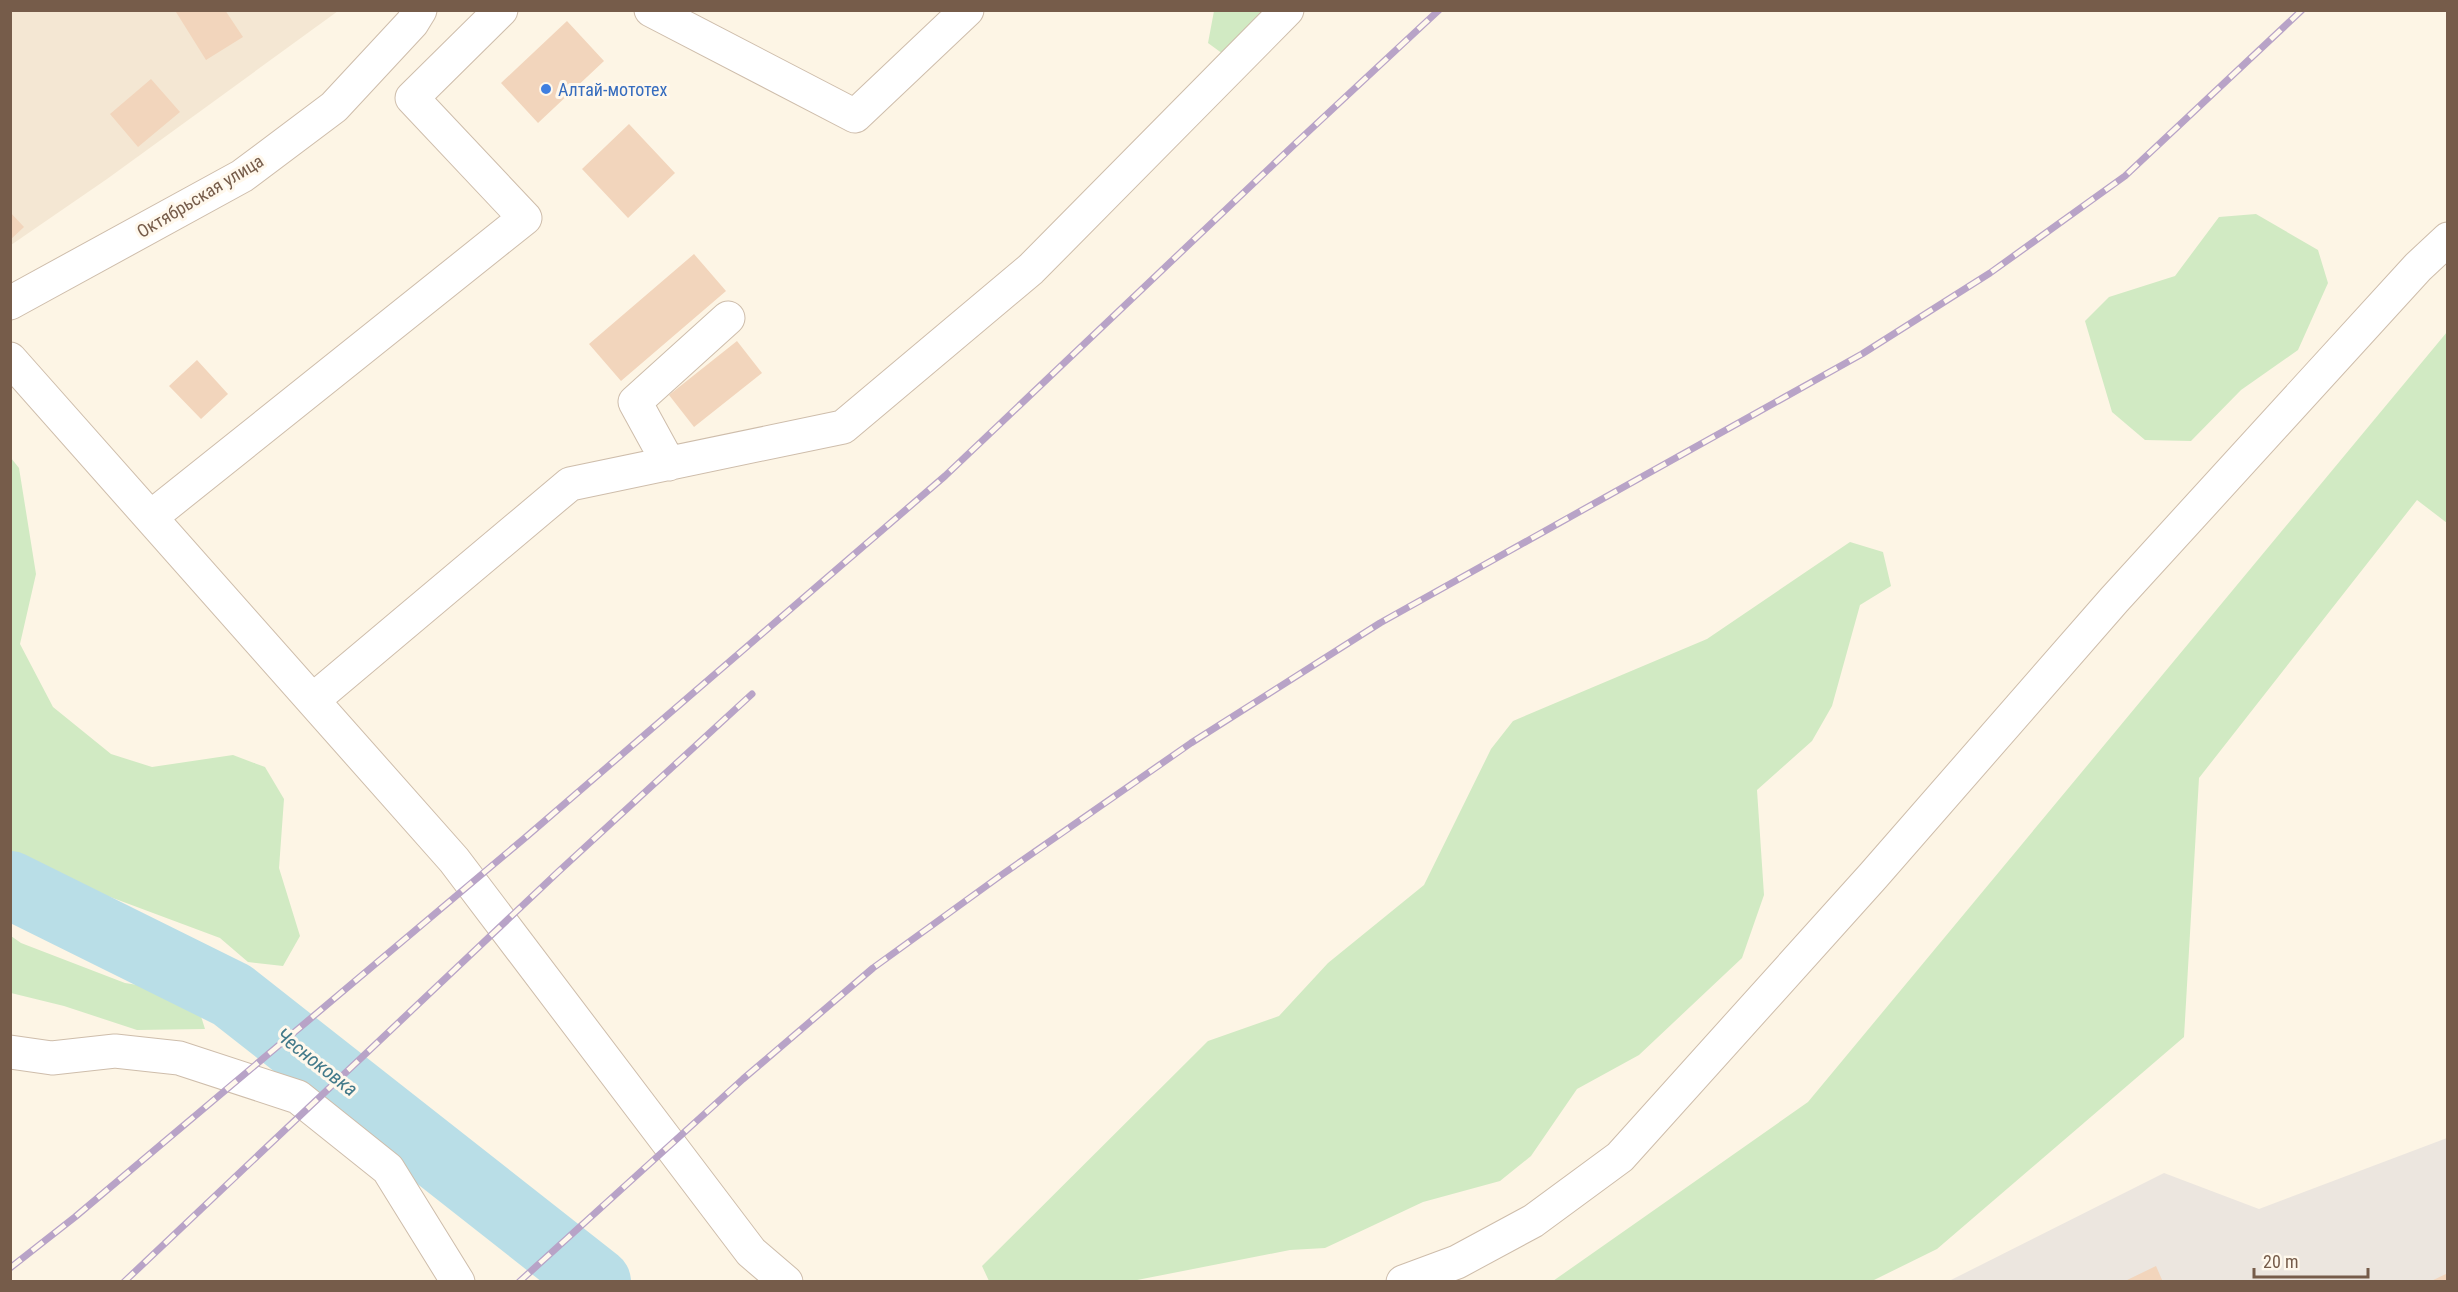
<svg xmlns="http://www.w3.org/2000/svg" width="2458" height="1292" viewBox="0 0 2458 1292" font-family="'Roboto Condensed',sans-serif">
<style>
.residential{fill:#f4e7d3}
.industrial{fill:#ece6df}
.green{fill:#d1eac3}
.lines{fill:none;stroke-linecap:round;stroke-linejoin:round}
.river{stroke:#b9dee7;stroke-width:68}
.building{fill:#f2d5bc}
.minor-casing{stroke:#cebdab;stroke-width:35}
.minor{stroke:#fff;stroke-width:33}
.rail-casing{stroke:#b8a3c7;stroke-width:7}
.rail{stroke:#fff8ec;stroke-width:4.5;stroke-dasharray:14;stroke-linecap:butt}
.shop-dot{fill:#3f7fe0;stroke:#fff8ec;stroke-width:2}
.labels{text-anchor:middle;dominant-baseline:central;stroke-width:6;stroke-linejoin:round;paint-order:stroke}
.shop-label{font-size:18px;fill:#366cbe;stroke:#fff8ec;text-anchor:start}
.street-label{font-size:18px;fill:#765c4a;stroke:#fff8ec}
.water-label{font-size:20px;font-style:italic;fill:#437a8a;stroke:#fff8ec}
</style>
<rect width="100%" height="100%" fill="#fdf5e5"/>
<path class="residential" d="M11,11H338L107,179L11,245Z"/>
<path class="industrial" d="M2447,1138V1281L1947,1282L2164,1173L2259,1209Z"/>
<path class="green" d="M1214,11H1276L1234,62L1208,43Z
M2256,214L2318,250L2328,283L2298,350L2241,390L2191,441L2145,440L2112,412L2085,321L2109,297L2175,276L2219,217Z
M2447,332V523L2417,500L2199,778L2184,1037L1937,1249L1872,1281H1553L1808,1102Z
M11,458L19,468L36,574L20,644L53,707L111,754L152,767L233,755L265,767L284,799L279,868L300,936L283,966L248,962L220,938L11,860Z
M1850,542L1883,552L1891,586L1860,605L1832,706L1812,741L1757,790L1764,895L1742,958L1639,1055L1577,1089L1531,1156L1500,1181L1423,1202L1325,1248L1290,1250L1132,1281H989L982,1266L1208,1041L1279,1016L1328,963L1424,885L1491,749L1513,721L1707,639Z
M11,936L21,943L125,983L194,994L205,1029L137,1030L64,1006L11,993Z"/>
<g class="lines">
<path class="river" d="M10,885L232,995L597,1282"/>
</g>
<path class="building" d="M178,10H225L243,37L206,60L176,12Z
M567,21L604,61L538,123L501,83Z
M151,79L180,112L138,147L110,114Z
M629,124L675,173L628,218L582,169Z
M10,212L24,227L10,240Z
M694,254L726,291L621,381L589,344Z
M737,341L762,373L694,427L669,395Z
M197,360L228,394L201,419L169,386Z
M2156,1266L2163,1282H2123Z
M2448,1273V1282H2429Z"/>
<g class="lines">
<defs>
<path id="minor" d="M651,10L855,116L967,10
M10,303L242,176L334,107L412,23L420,10
M10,359L454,860L751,1252L786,1282
M669,464L635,402L728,318
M151,517L525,218L412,98L501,10
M313,700L570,484L843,427L1031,269L1287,10
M10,1052L52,1058L115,1051L179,1058L298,1097L388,1169L458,1282
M1403,1282L1457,1262L1533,1221L1620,1157L1873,876L2114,600L2418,267L2448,239"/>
</defs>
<use href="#minor" class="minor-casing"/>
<use href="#minor" class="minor"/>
<defs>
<path id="rail" d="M10,1268L75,1217L526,837L945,476L1296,143L1439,10
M124,1282L558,872L752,694
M519,1282L743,1079L873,968L1000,876L1191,743L1380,623L1862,354L1990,273L2125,176L2302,10"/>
</defs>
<use href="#rail" class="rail-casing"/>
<use href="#rail" class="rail"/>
</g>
<circle class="shop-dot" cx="546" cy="89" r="6"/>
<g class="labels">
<g class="shop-label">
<text x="558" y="89">Алтай-мототех</text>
</g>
<g class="street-label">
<text transform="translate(200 196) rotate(-31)">Октябрьская улица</text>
</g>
<g class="water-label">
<text transform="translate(317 1062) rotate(38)">Чесноковка</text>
</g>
</g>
<rect width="2458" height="1292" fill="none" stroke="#765c4a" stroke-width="24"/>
<path d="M2254 1268v9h114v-9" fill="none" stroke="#765c4a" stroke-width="3"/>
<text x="2263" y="1268" font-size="18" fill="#765c4a" stroke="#fff8ec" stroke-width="4.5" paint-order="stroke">20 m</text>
</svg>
